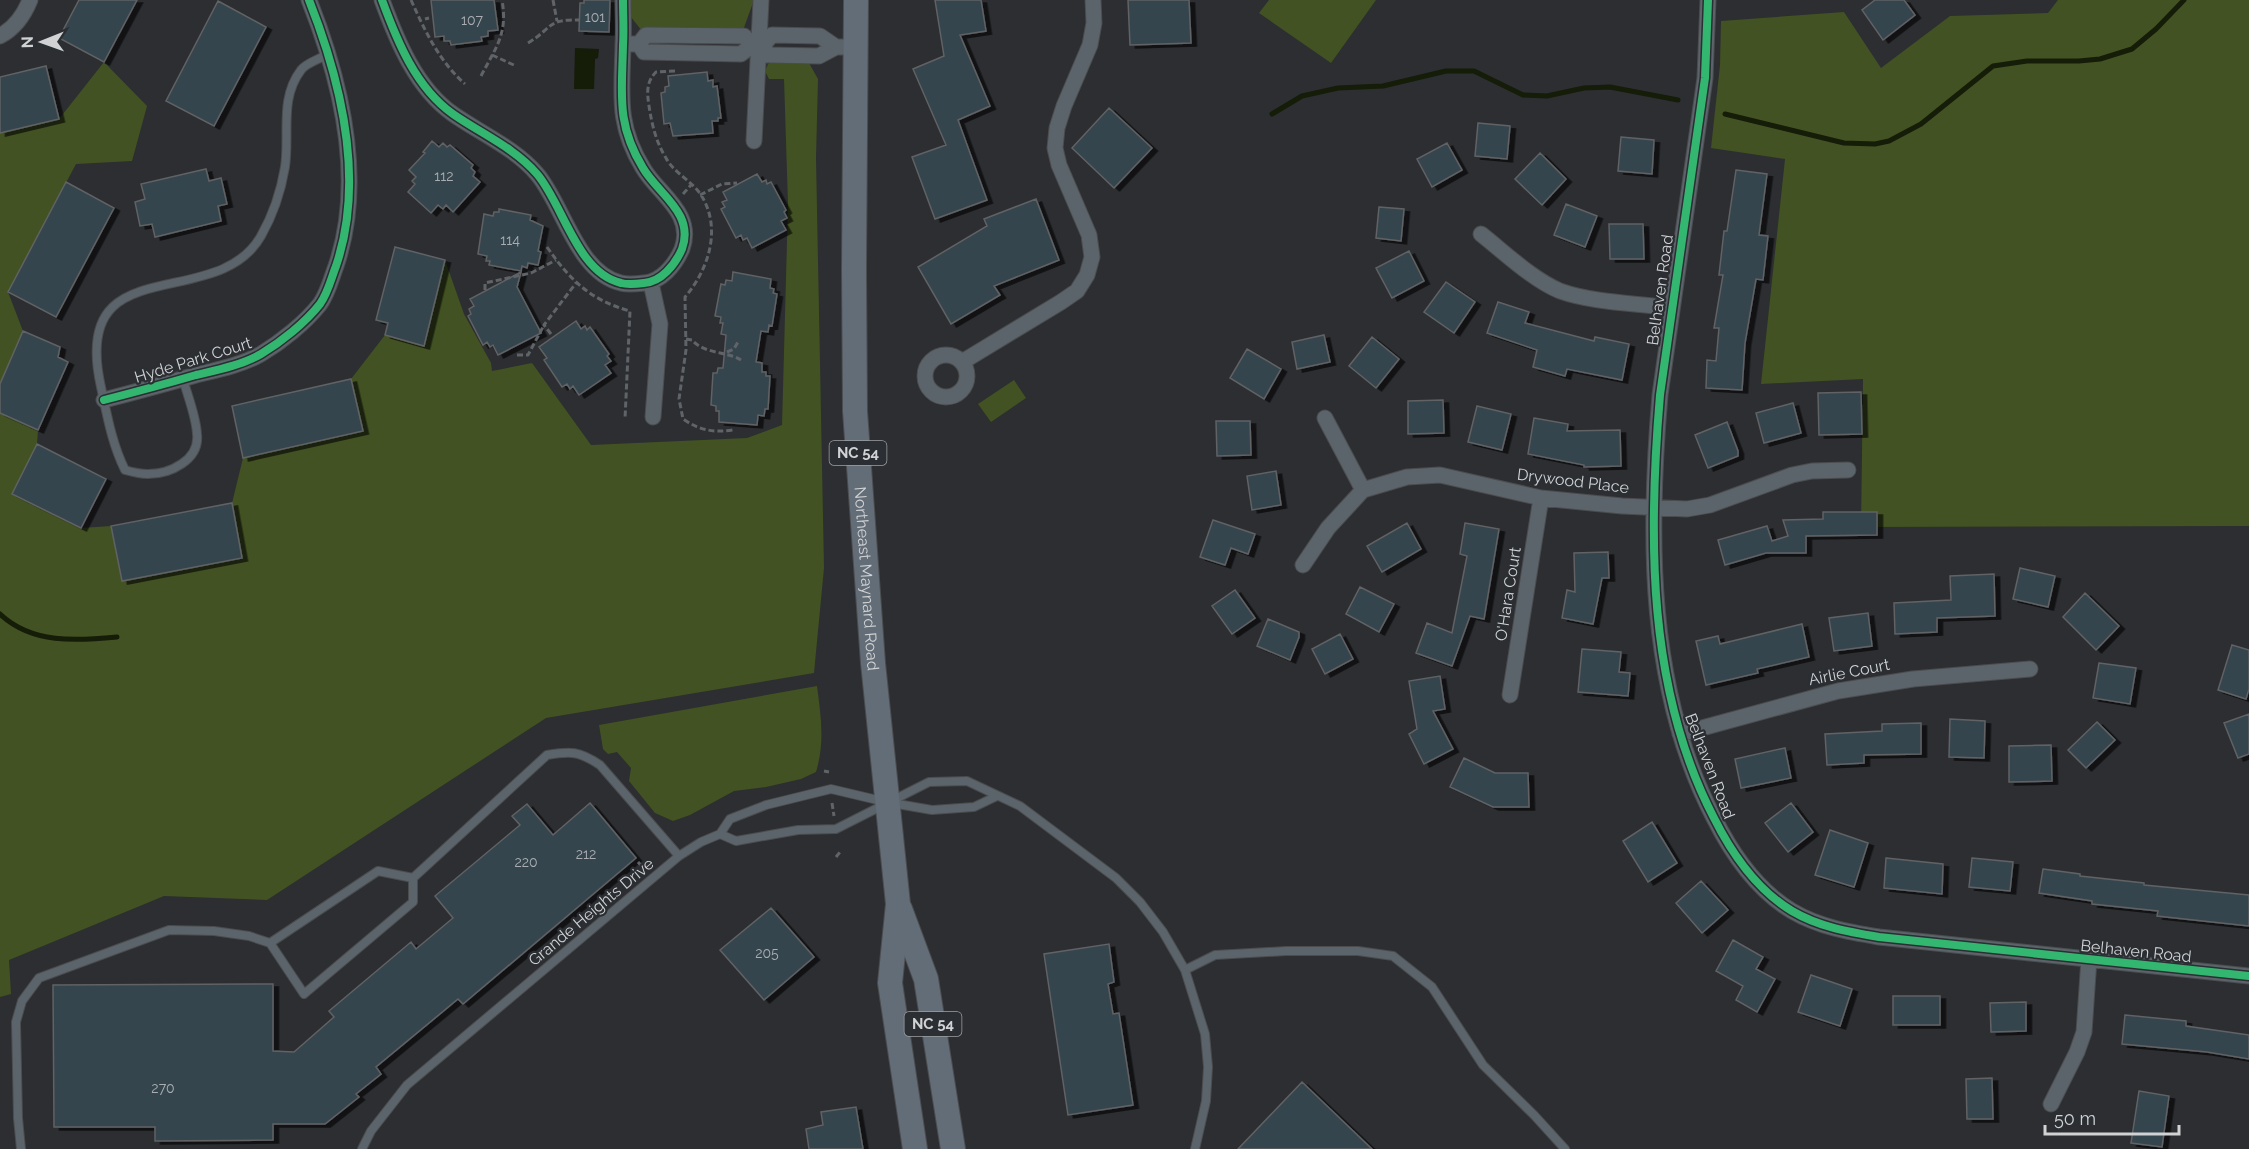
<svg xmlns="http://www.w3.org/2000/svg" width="2249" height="1149" viewBox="0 0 2249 1149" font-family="Raleway,sans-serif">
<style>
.green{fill:#425222}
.water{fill:#151c08}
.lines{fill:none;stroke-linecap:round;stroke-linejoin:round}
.stream{stroke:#151c08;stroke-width:5}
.building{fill:#36444d;stroke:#606264;stroke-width:1.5;filter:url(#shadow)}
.lane-casing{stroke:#4a4c4e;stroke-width:10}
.street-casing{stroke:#4a4c4e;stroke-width:17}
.primary-casing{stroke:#4a4c4e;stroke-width:26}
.path{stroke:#606469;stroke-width:3;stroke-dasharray:6 3;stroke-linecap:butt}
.lane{stroke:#5c646b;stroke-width:8}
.street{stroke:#5c646b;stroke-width:15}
.primary{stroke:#636d77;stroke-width:24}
.cycleway-casing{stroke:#2b2e32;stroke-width:11}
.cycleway{stroke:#33b770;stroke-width:8}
.labels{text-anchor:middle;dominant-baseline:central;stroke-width:4.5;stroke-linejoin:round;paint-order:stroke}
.number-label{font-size:14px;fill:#aaaeb2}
.shield{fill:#2b2e32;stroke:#9ea1a3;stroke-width:1.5}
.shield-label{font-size:15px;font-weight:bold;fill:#d0d2d4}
.street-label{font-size:16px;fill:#d0d2d4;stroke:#2b2e32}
</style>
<defs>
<filter id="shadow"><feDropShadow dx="5.5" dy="3" stdDeviation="0" flood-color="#0009"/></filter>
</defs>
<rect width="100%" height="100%" fill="#2c2e31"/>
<path class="green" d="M623,0H754L742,33L642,31L627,12Z
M1269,0H1376L1331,63L1259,13Z
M2058,0H2249V526L1861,527L1863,379L1761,384L1785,159L1711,148L1720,65L1721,21L1844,12L1881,68L1950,16L2048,13Z
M775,60L809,63L818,79L816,158L824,568L814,673L546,718L267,900L164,896L9,960L11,994L0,997V413L38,430L37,444L13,494L81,528L111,526L122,581L242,558L232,503L243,458L363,431L351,379L385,335L424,345L445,260L464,314L491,363L492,371L532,363L591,445L747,438L782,425L788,204L784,79H769L765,71L768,64Z
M104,62L147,106L132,161L76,164L8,292L23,331L0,384V133L59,119Z
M1014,380L1026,398L991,422L978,404Z
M817,686C821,717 825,742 816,772L801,779L766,787L734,791L690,815L673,821L655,813L629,781L631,768L617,752L608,754L603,749L599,725Z"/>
<path class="water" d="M575,48L599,49L598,58L595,59L594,89H574Z"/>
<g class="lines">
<path class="stream" d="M1272,114L1302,96L1338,88L1383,86L1446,71H1474L1523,95L1547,96L1584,88L1610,87L1678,100
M1725,114L1844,143L1875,144L1889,141L1921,124L1993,66L2027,61H2079L2100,59L2132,49L2156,29L2184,0
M0,614C32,644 76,641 117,637"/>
</g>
<path class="building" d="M79,0H137L104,62L59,38Z
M431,0H494L498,30L488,31V36L481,37L482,41L451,45L450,41H444V36L435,37Z
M584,0H610L609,32L579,31L580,3H584Z
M935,0H981L986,31L960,35L990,106L958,120L987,200L935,219L912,157L946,145L913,69L944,56Z
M1128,0H1189L1191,43L1130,45Z
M1875,0H1904L1915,15L1883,40L1862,10Z
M218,1L266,27L214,126L166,101Z
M46,66L59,119L0,133V77Z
M707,72L708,81L713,80V87L717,86L721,118H718V121H712L713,133L673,136L670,123L664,124L661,93L665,92V87L669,86L668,76Z
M1109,108L1152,148L1114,188L1072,148Z
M1478,123L1510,126L1507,159L1475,156Z
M1621,137L1654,140L1652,174L1618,171Z
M432,141L439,147L443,143L447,147L450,145L473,165L471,168L475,172L473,176L480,182L453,212L446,205L443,209L438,205L431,213L408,192L415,184L412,181L416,177L409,170L425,153L423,152Z
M1447,143L1462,170L1432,187L1417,159Z
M1540,153L1566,179L1542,205L1515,179Z
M206,169L209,181L221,178L227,204L218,206L221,221L155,237L152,224L140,226L135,202L145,199L141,184Z
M1736,170L1767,174L1759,235L1768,236L1763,280L1756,279L1745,343L1742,390L1706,388L1707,360L1716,361L1719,328H1714L1723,275H1719L1724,231H1727Z
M757,174L762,182L766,180L767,184L771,182L786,210L784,212L787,218L781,221L786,230L752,248L747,238L743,240L741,235L736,238L721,209L725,207L722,202L727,200L723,192Z
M66,182L114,208L56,317L8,292Z
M1036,199L1059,260L994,286L1000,295L951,324L918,267L987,226L984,219Z
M1566,204L1597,216L1585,247L1554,235Z
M1379,207L1404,209L1401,241L1376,238Z
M499,209L531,215L530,220L543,226L538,251L541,252L538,265L528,263L527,268L522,266L521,271L489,265L490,261H486L487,256L478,254L484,214L493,216L494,212H499Z
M1609,224H1643L1644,259H1610Z
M395,247L445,260L424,346L385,335L388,323L376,320Z
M1409,251L1424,281L1392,298L1376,268Z
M521,272L517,287L541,333L498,355L493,345L490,347L487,342L483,345L468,316L471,314L469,309L474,306L470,299Z
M733,272L771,279L770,288L774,289L773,293L777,294L772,326L769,325L768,332L761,331L756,362L762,363V372H766V376H770L768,409H765L764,416L758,415L757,425L719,422V411H716V406L711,405L713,373H717L718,368H723L726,335L721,334L723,323H720L721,317L715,316L721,284L725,285L726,280L732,281Z
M1446,282L1475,302L1454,333L1424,312Z
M1498,302L1529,312L1525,323L1594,341L1595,337L1629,344L1622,380L1567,369L1565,376L1533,367L1537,350L1487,333Z
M576,321L581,329L585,326L587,330L590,327L609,354L607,356L611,361L605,365L611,373L579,395L573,386L570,389L567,384L562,387L544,360L547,358L539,347Z
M23,331L60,347L58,357L68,362L38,430L0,413V384Z
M1324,335L1330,362L1297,369L1292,342Z
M1372,337L1399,359L1376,388L1349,366Z
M1247,349L1281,369L1264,399L1230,378Z
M351,379L363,431L243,458L232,406Z
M1861,392L1862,434L1819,435L1818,393Z
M1443,400L1444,433L1408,434V401Z
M1793,403L1801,433L1764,443L1756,413Z
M1477,406L1511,414L1502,450L1468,442Z
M1534,418L1568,424L1567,431L1620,430L1621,466L1584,467V465L1528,454Z
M1216,421H1250L1251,455L1217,456Z
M1727,422L1738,451V456L1708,468L1695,435Z
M37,444L106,479L81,528L12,494Z
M1276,471L1281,505L1252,510L1247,476Z
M232,503L242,558L122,581L111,526Z
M1823,512H1877V535L1806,536V553H1766L1725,565L1718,540L1767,526L1772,541L1788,536L1783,520L1823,519Z
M1213,520L1255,534L1248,554L1231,548L1225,565L1200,557Z
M1407,523L1421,549L1382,572L1367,546Z
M1465,523L1499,529L1484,619L1470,616L1452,666L1416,653L1427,623L1452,633L1467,556L1460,554Z
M1608,552L1609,578H1602L1593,624L1562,618L1567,590L1575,592L1574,553Z
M2020,568L2055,576L2048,607L2013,599Z
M1994,574L1995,616L1937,618V632L1895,634L1894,603L1951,600L1950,576Z
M1360,587L1394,604L1379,632L1346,614Z
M1235,590L1255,618L1232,634L1212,606Z
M2085,593L2119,626L2096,650L2063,617Z
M1868,613L1872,646L1834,651L1829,618Z
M1268,619L1299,632V637L1290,660L1257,646Z
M1802,624L1809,657L1757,669L1758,673L1706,685L1696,641L1718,636L1720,644Z
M1340,634L1353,659L1325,674L1312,649Z
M2232,645L2249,650V689L2246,699L2218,690Z
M1582,649L1621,652L1619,672L1630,673L1628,696L1578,692Z
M2099,663L2136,668L2130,704L2093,698Z
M1440,676L1445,709L1433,711L1453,749L1424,764L1409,734L1417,729L1409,681Z
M2249,714V754L2238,758L2224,723Z
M1950,719L1985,721L1984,758L1949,757Z
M2097,722L2115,740L2086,768L2068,750Z
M1921,723V754L1864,755V763L1827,765L1825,734L1882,731V724Z
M2051,745L2052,781L2009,782V746Z
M1785,748L1791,778L1741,788L1735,759Z
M1464,758L1495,773H1528L1529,807H1493L1450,787Z
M590,803L636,858L463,1004L458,999L376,1067L381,1074L356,1094L359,1097L325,1124H273V1140L155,1141V1127H54L53,985L273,984V1051L294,1052L334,1017L329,1011L411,942L416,949L453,918L435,896L520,825L512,816L527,804L553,835Z
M1791,803L1813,832L1788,852L1765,823Z
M1652,822L1677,863L1648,882L1623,841Z
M1830,830L1868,843L1854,887L1815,875Z
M1886,858L1943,864L1942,894L1884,888Z
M1972,858L2013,862L2010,891L1969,887Z
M2043,869L2080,874V876L2144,883V885L2249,895V926L2157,916L2158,911L2092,904V901L2039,893Z
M1701,881L1728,910L1702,933L1676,903Z
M771,908L814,957L764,1000L720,950Z
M1733,940L1763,957L1756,969L1775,979L1757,1012L1736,1000L1743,986L1716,971Z
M1109,944L1114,982L1108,984L1113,1014L1119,1013L1133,1105L1068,1115L1044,954Z
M1811,975L1852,989L1840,1026L1798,1012Z
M1893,996H1940V1025H1893Z
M2026,1002V1031L1991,1032L1990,1003Z
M2125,1015L2186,1021V1026L2249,1035V1059L2207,1052L2122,1044Z
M1992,1078L1993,1119H1967L1966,1079Z
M1302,1082L1372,1149H1238Z
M2139,1091L2169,1096L2162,1147L2131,1143Z
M856,1107L863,1149H809L806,1129L823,1125L821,1112Z"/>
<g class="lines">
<defs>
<path id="lane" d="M183,379C188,397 196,416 197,434C200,460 170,474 148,474C141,474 132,472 125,470C112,444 107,415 101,387C69,245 216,315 261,236C273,215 281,191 285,167C290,134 279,99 301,70C306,63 320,59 328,54
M720,834L736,841L798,830L836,829L929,782L967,781L1020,806L1116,878L1140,902L1163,932L1185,970L1205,1034L1208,1067L1206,1101L1195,1149
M413,878L378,871L270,943L304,994L413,902V878L547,755C571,751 579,751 600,765L679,856
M1185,970L1215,955L1286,951H1358L1393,956L1432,987L1483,1065L1534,1115L1565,1149
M21,1149L18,1118L16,1022L22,1001L39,978L169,930L214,931L249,936L270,943
M362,1149L371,1131L407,1085L679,856L701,842L720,834L730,819L766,805L831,789L886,802L932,810L974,807L997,796"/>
<path id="street" d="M382,0C397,41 416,88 453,114C480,133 515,148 537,174C563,204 577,273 621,283C628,285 636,284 644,283C661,282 675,265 682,249C695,213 658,194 643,168C616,124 622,94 623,45C624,30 623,15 623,0
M1708,0L1705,78L1660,395C1648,536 1647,690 1714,818C1732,854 1757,890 1792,911C1819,927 1849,932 1879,937L2249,976
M0,36C15,28 24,15 30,0
M623,44H639L644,52L741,54L752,45H763L772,35L820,36L836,47
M639,44L646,35L744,36L752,45
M763,45L768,55L819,56L836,47H845
M754,141L761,0
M1481,234C1504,252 1533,280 1560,291C1594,303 1635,303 1671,308
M651,283L660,324L653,417
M925 376a21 21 0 1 1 42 0a21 21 0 1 1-42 0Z
M962,362L1061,302L1077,291L1087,275L1092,257L1089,235L1059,165L1055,148L1057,128L1064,106L1090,45L1094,23L1093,0
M104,400C135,392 165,384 196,375C217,370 242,365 261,354C281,342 305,323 320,304C328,293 331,279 336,266C365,181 341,81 309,0
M1325,418L1363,490
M1303,565L1328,528L1363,490L1407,477L1440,475L1541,498L1622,506L1687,509L1710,505L1792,475L1812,471L1848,470
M1510,695L1541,498
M1680,734L1838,691L1913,679L2030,669
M2051,1104L2077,1052L2084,1032L2089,959"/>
<g id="primary">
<path id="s1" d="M856,0L854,270L855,411L873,663L898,904L890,983L915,1149"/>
<path d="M900,909L926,979L953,1149"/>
</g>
</defs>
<use href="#lane" class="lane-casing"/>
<use href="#street" class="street-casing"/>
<use href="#primary" class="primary-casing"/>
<path class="path" d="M411,0C425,31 439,61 465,84
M553,0L557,21
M425,19L429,18
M528,43C553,28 546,19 580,20
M492,55L516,66
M675,71L656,72C646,82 647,93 649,106C652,125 656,142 666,158C674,173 692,181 701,195C722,228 709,269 685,297L686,350L679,399L683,419C699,430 713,433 733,430
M481,76C496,47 508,34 502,0
M683,194L691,185
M700,195L722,184L737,183
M547,247C570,280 590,300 630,311L625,419
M485,290V283L531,273L556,260
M551,334L544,325L576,283
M686,339L692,340C704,354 726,351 741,360
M727,352L734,349L738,342
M517,355H528L544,325
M824,771L829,772
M832,803L834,816
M836,857L840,852
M638,862L644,869"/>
<use href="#lane" class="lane"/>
<use href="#street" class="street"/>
<use href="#primary" class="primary"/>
<defs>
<path id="cycleway" d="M382,0C397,41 416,88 453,114C480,133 515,148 537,174C563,204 577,273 621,283C628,285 636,284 644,283C661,282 675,265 682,249C695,213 658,194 643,168C616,124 622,94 623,45C624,30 623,15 623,0
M1708,0L1705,78L1660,395C1648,536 1647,690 1714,818C1732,854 1757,890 1792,911C1819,927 1849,932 1879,937L2249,976
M104,400C135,392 165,384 196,375C217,370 242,365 261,354C281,342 305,323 320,304C328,293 331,279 336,266C365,181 341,81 309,0"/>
</defs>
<use href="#cycleway" class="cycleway-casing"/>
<use href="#cycleway" class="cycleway"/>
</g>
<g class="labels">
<g class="number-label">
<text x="595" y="17">101</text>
<text x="472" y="20">107</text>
<text x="444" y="176">112</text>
<text x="510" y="240">114</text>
<text x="586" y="854">212</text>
<text x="526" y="862">220</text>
<text x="767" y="953">205</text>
<text x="163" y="1088">270</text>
</g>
<g class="shield">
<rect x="829.5" y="441" width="57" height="24" rx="4.5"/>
<rect x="904.5" y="1012" width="57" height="24" rx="4.5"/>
</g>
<g class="shield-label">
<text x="858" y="453">NC 54</text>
<text x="933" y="1024">NC 54</text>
</g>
<g class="street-label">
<text transform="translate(1660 290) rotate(-82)">Belhaven Road</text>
<text transform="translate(193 360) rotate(-17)">Hyde Park Court</text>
<text transform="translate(1573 481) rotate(7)">Drywood Place</text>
<text stroke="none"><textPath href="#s1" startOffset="579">Northeast Maynard Road</textPath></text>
<text transform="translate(1508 594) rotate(-81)">O'Hara Court</text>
<text transform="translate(1849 672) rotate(-11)">Airlie Court</text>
<text transform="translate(1710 766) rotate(69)">Belhaven Road</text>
<text transform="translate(591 912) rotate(-40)">Grande Heights Drive</text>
<text transform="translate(2136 951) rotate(6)">Belhaven Road</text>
</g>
</g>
<g transform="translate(42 42) rotate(269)" stroke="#2b2e32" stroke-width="4.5" paint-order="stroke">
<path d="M0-4.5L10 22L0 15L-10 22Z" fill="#d0d2d4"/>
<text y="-9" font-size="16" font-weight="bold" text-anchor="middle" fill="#d0d2d4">N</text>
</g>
<path d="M2045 1125v9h134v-9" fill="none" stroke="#d0d2d4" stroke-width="3"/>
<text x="2054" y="1125" font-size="18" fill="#d0d2d4" stroke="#2b2e32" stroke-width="4.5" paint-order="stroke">50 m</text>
</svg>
